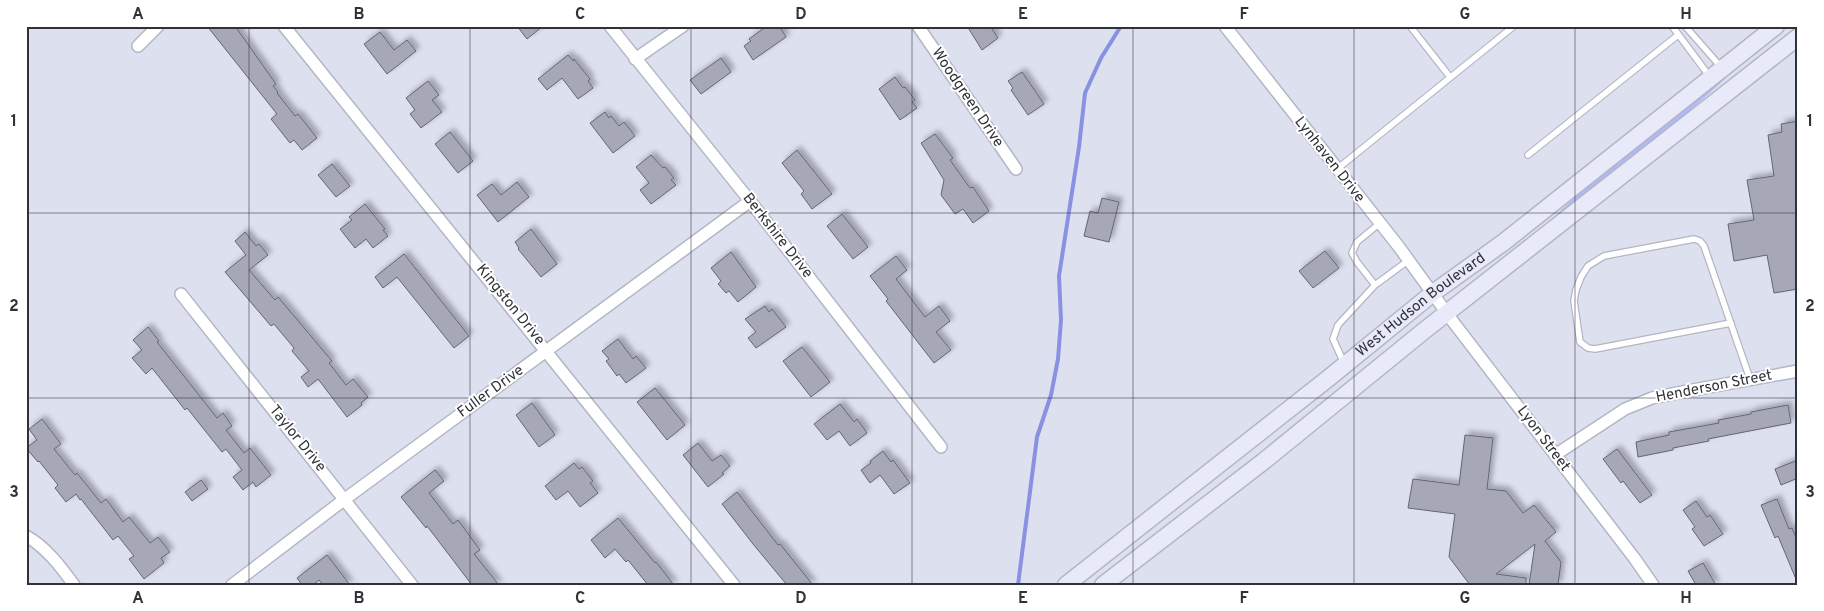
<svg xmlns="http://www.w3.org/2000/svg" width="1824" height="611" viewBox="0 0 1824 611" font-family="Overpass,sans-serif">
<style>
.green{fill:#afb8fb}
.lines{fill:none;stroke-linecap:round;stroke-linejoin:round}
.stream{stroke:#8891e2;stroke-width:4}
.building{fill:#a6a8b7;stroke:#636673;filter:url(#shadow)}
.lane-casing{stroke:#b3b6c5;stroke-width:8}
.street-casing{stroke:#b3b6c5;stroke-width:14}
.secondary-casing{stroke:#b3b6c5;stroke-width:19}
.lane{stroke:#fff;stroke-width:5.5}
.street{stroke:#fff;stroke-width:11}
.secondary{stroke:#e8eaf9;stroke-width:16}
.grid{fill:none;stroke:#313238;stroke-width:1;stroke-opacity:0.55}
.labels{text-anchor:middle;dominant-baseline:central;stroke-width:4;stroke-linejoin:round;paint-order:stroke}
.street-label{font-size:15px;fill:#313238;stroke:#fff}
.neatline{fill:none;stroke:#313238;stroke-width:2}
.grid-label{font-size:16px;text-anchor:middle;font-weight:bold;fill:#313238}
</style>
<defs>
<filter id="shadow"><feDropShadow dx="4" dy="-4" stdDeviation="2.5" flood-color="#0004"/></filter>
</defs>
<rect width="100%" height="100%" fill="#dde0ef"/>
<path class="green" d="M1724,77L1725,79L1659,138L1536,234L1574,198Z"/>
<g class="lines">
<path class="stream" d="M1018,585L1037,437L1051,395L1058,359L1061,320L1059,276L1079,147L1085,93L1101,58L1121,26"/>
</g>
<path class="building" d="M207,26H235L276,84L273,86L278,92L277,93L295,116L298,114L317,138L302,150L294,140L290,143L271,119L277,114Z
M517,26H543L527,39Z
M767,26H779L786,37L753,60L744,46L751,41L749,39Z
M967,26H990L998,38L982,50Z
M380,32L394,50L407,40L416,51L387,74L364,44Z
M568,55L573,61L574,59L590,79L588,81L593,88L578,99L562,78L547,90L538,79Z
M721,58L731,72L701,94L690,80Z
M1022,72L1044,104L1028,115L1011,90L1013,88L1008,81Z
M895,77L903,88L905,87L915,100L912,102L917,108L900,120L879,89Z
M428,81L439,95L432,100L442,112L421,128L410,114L415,110L406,98Z
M605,112L609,118L611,116L619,126L624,122L635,136L613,153L590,123Z
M1798,121V289L1774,293L1767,255L1734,261L1728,224L1754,220L1747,180L1774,176L1768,135L1782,132L1781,124Z
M450,132L473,161L458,173L435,144Z
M935,134L953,158L950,160L970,188L973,187L989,211L973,223L963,209L955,214L941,195L944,180L921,143Z
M797,150L832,194L812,209L801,194L804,191L782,163Z
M651,155L663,168L665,167L674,178L671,180L676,185L651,204L640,190L649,183L636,167Z
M332,164L350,186L336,197L318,175Z
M517,182L529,197L498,222L477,195L492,184L501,195Z
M1102,198L1119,202L1109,242L1084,236L1090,211L1098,213Z
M365,204L385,229L383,230L388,236L373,248L366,239L355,248L340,229L352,220L349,217Z
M842,214L868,247L853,259L827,226Z
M531,229L557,264L541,277L518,249L519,248L515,242Z
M245,232L256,246L259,244L268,255L249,270L275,300L278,297L332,361L329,363L346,385L353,379L368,397L361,403L362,405L347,417L318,379L308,387L301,377L309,371L292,351L294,348L274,324L271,326L225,272L246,255L235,241Z
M1325,251L1339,268L1313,288L1299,271Z
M731,252L756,287L738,302L729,291L726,293L718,284L721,281L711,268Z
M404,254L469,336L454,348L397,277L383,288L375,277Z
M896,256L907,270L896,279L925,317L939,306L950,321L936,332L951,350L934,363L886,301L888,299L870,276Z
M765,306L769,312L772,309L786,327L756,348L748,338L756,332L745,319Z
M148,327L159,341L157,342L217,418L223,413L232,426L226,430L244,453L250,448L271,475L256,487L253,482L243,490L233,477L242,470L226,449L222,452L187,408L185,410L152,368L146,374L132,358L142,350L133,340Z
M618,339L633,359L636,356L646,368L626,383L619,374L617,376L606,361L609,359L602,351Z
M802,347L830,382L811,397L783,361Z
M655,388L685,425L667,440L637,402Z
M532,403L555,435L539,447L516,415Z
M840,404L854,422L857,419L867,433L850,446L839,431L827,440L814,424Z
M1788,405L1791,423L1708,439L1709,441L1673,448V450L1638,457L1636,442L1669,435V432L1719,423L1718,420L1751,414V412Z
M42,419L61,444L54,449L75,475L77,473L101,503L106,499L123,522L129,517L150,543L158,537L170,552L161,558L164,563L144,579L129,559L134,556L118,536L113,540L81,499L80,500L76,494L66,502L55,488L58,485L39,461L38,462L26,448L37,440L29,429Z
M1465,435L1493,438L1487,489L1506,491L1523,513L1534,505L1556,532L1545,541L1561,562L1558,585H1529L1535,544L1496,574L1526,578V585H1470L1449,557L1455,514L1408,508L1413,479L1459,485Z
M698,443L712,461L721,455L730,466L722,473L724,474L708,487L683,455Z
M1617,449L1652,495L1640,503L1623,481L1621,483L1603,459Z
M883,451L891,462L893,460L910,483L894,494L880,475L870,483L861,470L871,463L870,461Z
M1798,460V478L1781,485L1775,469Z
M574,463L579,469L582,467L593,481L590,483L598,493L580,507L568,491L556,500L545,486Z
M435,470L444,481L429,493L453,524L458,520L480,550L474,554L499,585H472L427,526L426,528L401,497Z
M201,480L208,489L192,501L185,492Z
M737,492L778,545L780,544L813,585H787L753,544L722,504Z
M1777,499L1789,529L1792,528L1798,542V584L1778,536L1775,538L1761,505Z
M1696,501L1707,517L1710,515L1723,534L1704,546L1692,529L1695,527L1683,510Z
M618,518L655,563L656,562L674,585H648L628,560L626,562L615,549L605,558L591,540Z
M327,555L350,585H323L319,580L313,585H302L297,578Z
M1703,563L1716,585H1696L1688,571Z"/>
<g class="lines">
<defs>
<path id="lane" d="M1410,26L1450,77
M1672,26L1710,77
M1685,26L1721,67
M1528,155L1678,35
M1337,169L1514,26
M1375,285L1357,262L1352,253L1357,242L1380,223
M1731,323L1595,349L1588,348L1580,342L1574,301L1576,290L1581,277L1588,266L1604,256L1694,239L1700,241L1704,246L1750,379
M1344,363L1333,339L1338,325L1375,285L1409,260"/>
<path id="street" d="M284,26L734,585
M610,26L750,201L941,447
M918,26L1016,169
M1225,26L1399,247L1454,323L1635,559L1653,585
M138,46L158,26
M635,59L683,26
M181,294L412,585
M1555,455L1625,409L1652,398L1687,391L1798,371
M26,536C46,547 61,567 74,585
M232,585L345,499L750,201"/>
<g id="secondary">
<path id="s1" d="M1066,585L1330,377L1433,293L1504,242L1776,26"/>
<path d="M1103,585L1264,461L1425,330L1798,37"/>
</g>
</defs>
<use href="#lane" class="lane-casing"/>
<use href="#street" class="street-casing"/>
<use href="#secondary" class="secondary-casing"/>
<use href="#lane" class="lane"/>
<use href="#street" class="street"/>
<use href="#secondary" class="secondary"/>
</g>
<path class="grid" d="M249,26V585M470,26V585M691,26V585M912,26V585M1133,26V585M1354,26V585M1575,26V585M26,213H1798M26,398H1798"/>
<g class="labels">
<g class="street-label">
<text transform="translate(967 98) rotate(56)">Woodgreen Drive</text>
<text transform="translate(1329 160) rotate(52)">Lynhaven Drive</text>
<text transform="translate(777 236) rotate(52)">Berkshire Drive</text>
<text transform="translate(510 305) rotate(51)">Kingston Drive</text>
<text stroke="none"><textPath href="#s1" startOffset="452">West Hudson Boulevard</textPath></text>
<text transform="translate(1714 387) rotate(-11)">Henderson Street</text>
<text transform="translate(491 392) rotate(-36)">Fuller Drive</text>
<text transform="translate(297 439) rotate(51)">Taylor Drive</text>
<text transform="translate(1543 439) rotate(53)">Lyon Street</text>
</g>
</g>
<rect width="1824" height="611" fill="none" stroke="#ffffff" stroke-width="55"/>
<rect x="28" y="28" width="1768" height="556" class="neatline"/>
<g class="grid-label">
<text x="138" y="19">A</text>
<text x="359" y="19">B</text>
<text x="580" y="19">C</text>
<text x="801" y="19">D</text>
<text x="1023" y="19">E</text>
<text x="1244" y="19">F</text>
<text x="1465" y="19">G</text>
<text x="1686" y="19">H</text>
<text x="14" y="126">1</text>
<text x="1810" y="126">1</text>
<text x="14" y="311">2</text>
<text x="1810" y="311">2</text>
<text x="14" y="497">3</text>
<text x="1810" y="497">3</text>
<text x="138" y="603">A</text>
<text x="359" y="603">B</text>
<text x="580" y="603">C</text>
<text x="801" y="603">D</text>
<text x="1023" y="603">E</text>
<text x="1244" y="603">F</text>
<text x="1465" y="603">G</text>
<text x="1686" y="603">H</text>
</g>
</svg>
